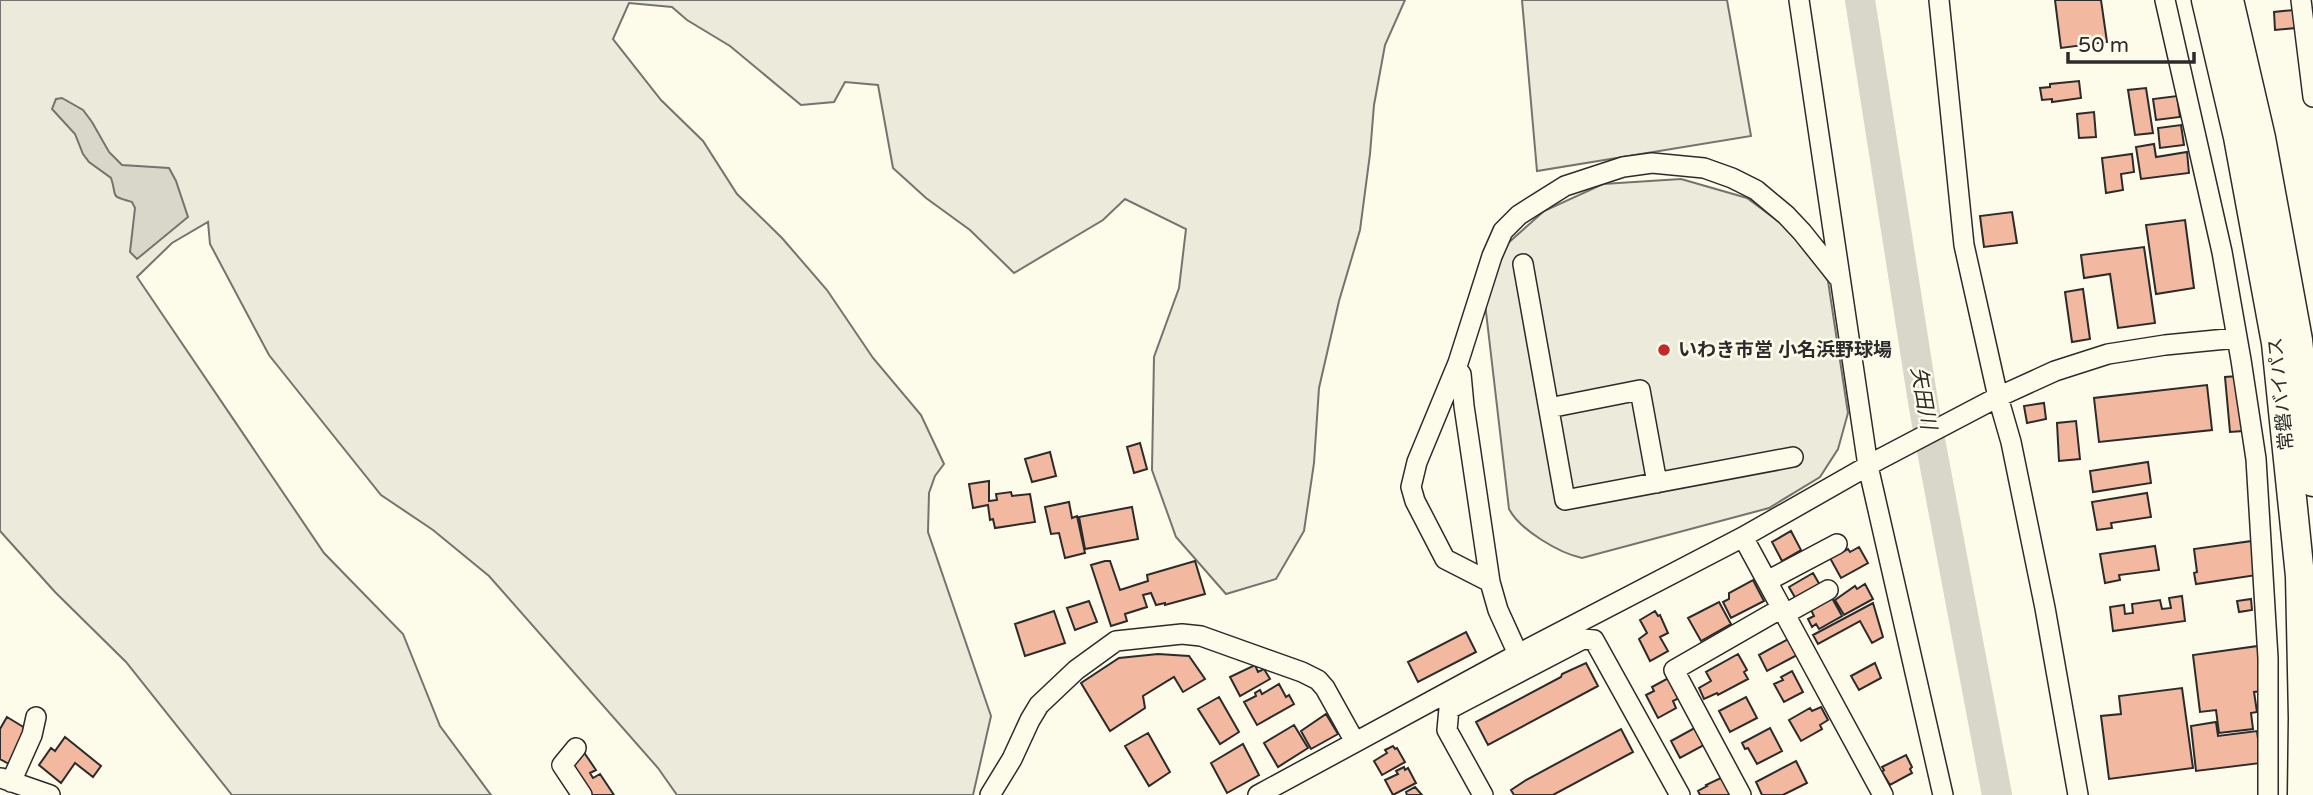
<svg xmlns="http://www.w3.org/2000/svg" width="2313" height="795" viewBox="0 0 2313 795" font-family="'Varela Round','Noto Sans JP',sans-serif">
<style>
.green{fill:#ecebdb;stroke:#74746e;stroke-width:2}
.water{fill:#d8d7c9;stroke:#74746e;stroke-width:2}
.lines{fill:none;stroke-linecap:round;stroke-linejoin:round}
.river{stroke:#d8d7c9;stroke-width:30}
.building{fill:#f2b8a0;stroke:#2b2b2b;stroke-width:2}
.minor-casing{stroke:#2b2b2b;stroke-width:22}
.highway-casing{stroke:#2b2b2b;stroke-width:31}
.minor{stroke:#fdfbea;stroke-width:19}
.highway{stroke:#fdfbea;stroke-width:28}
.poi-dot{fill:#c62828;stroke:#fdfbea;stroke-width:2.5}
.labels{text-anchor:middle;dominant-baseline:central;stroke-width:5;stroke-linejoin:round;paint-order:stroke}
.poi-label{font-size:19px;font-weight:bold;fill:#2b2b2b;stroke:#fdfbea;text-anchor:start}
.street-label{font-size:19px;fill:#2b2b2b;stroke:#fdfbea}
.water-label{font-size:21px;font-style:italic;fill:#2b2b2b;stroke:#fdfbea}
</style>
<rect width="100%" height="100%" fill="#fdfbea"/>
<path class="green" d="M0,0H1405L1385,45L1374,105L1370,154L1360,230L1339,301L1319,388L1314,463L1304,531L1276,579L1226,594L1176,537L1152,470L1154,357L1179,288L1186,229L1125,199L1103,220L1014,273L970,230L926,198L893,168L878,85L845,82L834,102L801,105L730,46L687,20L672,7L629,3L613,39L661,100L703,141L737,194L782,238L827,290L873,358L921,415L944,464L935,476L929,493L928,532L991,716L973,795H677L658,768L489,576L433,530L381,495L269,355L210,244L208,222L172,243L137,277L324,553L403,634L440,726L491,795H232L126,662L55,592L0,531Z
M1522,0H1727L1751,136L1537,171Z
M1681,179L1747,198L1793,232L1828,281L1848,413L1838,449L1820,477L1769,508L1582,558C1559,553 1520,530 1509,509L1483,286L1507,244L1544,211L1603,184Z"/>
<path class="water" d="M62,98L83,110L92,122L109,152L122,165L169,168L176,181L188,217L137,259L130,252L135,208L132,202C108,195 118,198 111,178L89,162L83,154L75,134L52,109L56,99Z"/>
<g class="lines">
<path class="river" d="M1860,0L1924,408L1997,795"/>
</g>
<path class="building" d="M2055,0H2101L2107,42L2061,48Z
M2294,10L2295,28L2275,30L2274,12Z
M2079,81L2081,98L2052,102V99L2042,100L2040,88L2050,87V84Z
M2146,88L2153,133L2135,135L2128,90Z
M2177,96L2180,117L2156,120L2153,99Z
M2094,112L2096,137L2079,138L2077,114Z
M2181,125L2184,145L2160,148L2158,128Z
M2154,144L2156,157L2187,152L2189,173L2141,179L2136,147Z
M2132,154L2134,172L2121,174L2123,190L2106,193L2102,158Z
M2012,212L2017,243L1984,247L1980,216Z
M2185,220L2194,288L2156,294L2146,225Z
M2144,247L2155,323L2118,328L2110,274L2084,278L2081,255Z
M2083,289L2090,339L2072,342L2065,292Z
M2238,376L2243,431L2230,432L2225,377Z
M2207,385L2212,430L2099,442L2094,398Z
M2044,403L2046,419L2027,423L2024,406Z
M2076,421L2080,459L2059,461L2057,423Z
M1140,443L1147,469L1134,473L1127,447Z
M1050,452L1056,476L1032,482L1025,459Z
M2148,462L2151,483L2093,492L2090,471Z
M989,481V501L997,500L996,494L1011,492L1012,496L1030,494L1035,522L995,528L993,519L990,520L988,505L973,508L969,484Z
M2147,493L2151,517L2111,523L2112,528L2097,530L2092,502Z
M1069,502L1072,518L1077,516L1085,553L1065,558L1059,533L1051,534L1045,507Z
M1132,507L1138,539L1085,549L1079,517Z
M1791,531L1801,550L1782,561L1772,542Z
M2252,541L2257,575L2196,584L2194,573L2197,572L2194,549Z
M2155,546L2159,570L2119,575L2120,580L2105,583L2100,554Z
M1859,547L1868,563L1841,578L1830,558L1848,549L1850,552Z
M1105,561H1110L1120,590L1148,581L1147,575L1195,561L1205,594L1165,605V603L1156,605L1151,593L1143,595L1147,607L1125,614L1127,621L1111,626L1091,565Z
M1813,573L1821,587L1797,601L1789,587Z
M1753,580L1764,601L1731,618L1723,602L1729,599V593Z
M1865,584L1873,599L1844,615L1835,600L1855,586L1857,589Z
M2182,596L2185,621L2113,631L2110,607L2124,605L2125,614L2133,613L2132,604L2160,600L2162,609L2171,608L2169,598Z
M1832,598L1842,616L1819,629L1816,624L1812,627L1808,619L1814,616L1811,610Z
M2251,599L2252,610L2239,612L2237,601Z
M1089,601L1097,622L1075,630L1067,608Z
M1719,602L1731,624L1701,641L1688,618Z
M1873,603L1883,637L1872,643L1860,621L1818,644L1813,635Z
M1054,611L1065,643L1025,656L1015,624Z
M1655,611L1658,616L1660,615L1668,633L1660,637L1668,651L1650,661L1639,639L1647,633L1640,620Z
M1466,632L1476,652L1418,682L1408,662Z
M1790,638L1799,654L1767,671L1759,655Z
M2258,646L2263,691L2254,692L2257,712L2251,713L2253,729L2219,733L2216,710L2200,712L2193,655Z
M1158,654L1189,656L1205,679L1183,692L1174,677L1143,696L1145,708L1110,731L1081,683L1119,658Z
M1738,654L1747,670L1744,672L1748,679L1718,695L1717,693L1704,699L1699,688L1711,681L1706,672Z
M1586,663L1598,686L1488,745L1476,722L1561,677L1562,674Z
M1875,663L1881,678L1859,690L1851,676Z
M1255,665L1258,672L1264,669L1270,679L1240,696L1230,677Z
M1792,671L1803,692L1784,702L1774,684L1783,680L1781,677Z
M1672,676L1683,696L1673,701L1676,708L1658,718L1646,695L1654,691L1652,687Z
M1279,684L1286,697L1289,695L1294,704L1257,725L1244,702L1256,696L1255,693L1260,690L1262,694Z
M2182,688L2193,768L2109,779L2101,716L2121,714L2119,696Z
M1219,697L1239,732L1220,744L1198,709Z
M1746,697L1757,718L1730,732L1719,711Z
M1821,707L1828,720L1820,725L1822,729L1801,741L1789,720L1810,708L1812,711Z
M1326,714L1338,734L1311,749L1301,731Z
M7,717L30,731L9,764L0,759V729Z
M2216,722L2218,736L2257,731L2261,763L2196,771L2191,726Z
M1294,725L1308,748L1278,767L1264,743Z
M1700,725L1704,745L1680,758L1671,741Z
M1770,728L1782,751L1757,764L1748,748L1745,749L1742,743Z
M1621,729L1633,752L1553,795H1514L1511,790L1526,780Z
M1148,733L1170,772L1149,786L1125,746Z
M65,737L101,766L93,777L75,763L61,783L39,765L51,748L55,751Z
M1243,744L1259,775L1227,793L1211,763Z
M1393,746L1395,749L1397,748L1405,762L1382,775L1374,761L1387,753L1385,750Z
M583,751L596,770L590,773L593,778L600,774L614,795H586L565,764Z
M1906,755L1912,767L1910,769L1912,773L1890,785L1882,772L1884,770L1882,767Z
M1796,761L1807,783L1783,795H1762L1756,782Z
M1404,767L1405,770L1408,768L1416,783L1393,795L1385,780L1398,774L1396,771Z
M1727,775L1737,795H1700L1698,791L1707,786L1706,785Z
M1415,787L1422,795H1407L1406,792Z"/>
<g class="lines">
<defs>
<path id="minor" d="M1799,0L1868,466L1943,795
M1939,0L1964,245L1998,397L2011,442L2045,608L2078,795
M2165,0L2222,252L2241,360L2256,459L2268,658V795
M2301,0L2313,97
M1523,264L1565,500L1793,457
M1456,368L1461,374L1464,406L1490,582L1498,610L1518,654
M1549,408L1640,390L1657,483
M1743,537L1883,795
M1767,581L1837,544
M1490,582L1445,559L1415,501L1411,487L1417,462L1458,363L1492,256L1503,231L1519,215L1565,186L1623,167L1652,163L1704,168L1732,178L1756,190L1786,215L1802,232L1838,277
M1785,614L1828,590
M576,748L562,765L582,795
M1,778L50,795
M11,782L32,735L36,717
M990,795L1012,759L1030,720L1039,705L1076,670L1116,641L1182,634L1201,636L1302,672L1318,680L1325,688L1355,742
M1258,795L1518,654L1743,537L1880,459L1998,397L2055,371L2108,354L2165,345L2237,338
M1483,795L1447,730L1449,709L1583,639L1594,640L1680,795
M1741,795L1674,670L1782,608"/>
<path id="highway" d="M2206,0L2238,137L2276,343L2300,576L2303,718L2302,795
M2229,0L2261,138L2298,340L2313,482"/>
</defs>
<use href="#minor" class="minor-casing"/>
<use href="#highway" class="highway-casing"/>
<use href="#minor" class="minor"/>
<use href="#highway" class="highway"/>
</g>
<circle class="poi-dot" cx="1664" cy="350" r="7"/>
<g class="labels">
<g class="poi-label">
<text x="1678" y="350">いわき市営 小名浜野球場</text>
</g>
<g class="street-label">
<text transform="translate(2281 394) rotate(-96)">常磐バイパス</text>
</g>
<g class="water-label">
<text transform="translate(1923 398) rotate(80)">矢田川</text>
</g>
</g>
<path d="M2068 52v10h126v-10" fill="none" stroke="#2b2b2b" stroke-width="3.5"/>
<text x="2078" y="52" font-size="21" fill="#2b2b2b" stroke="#fdfbea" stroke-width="5" paint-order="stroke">50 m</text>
</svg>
